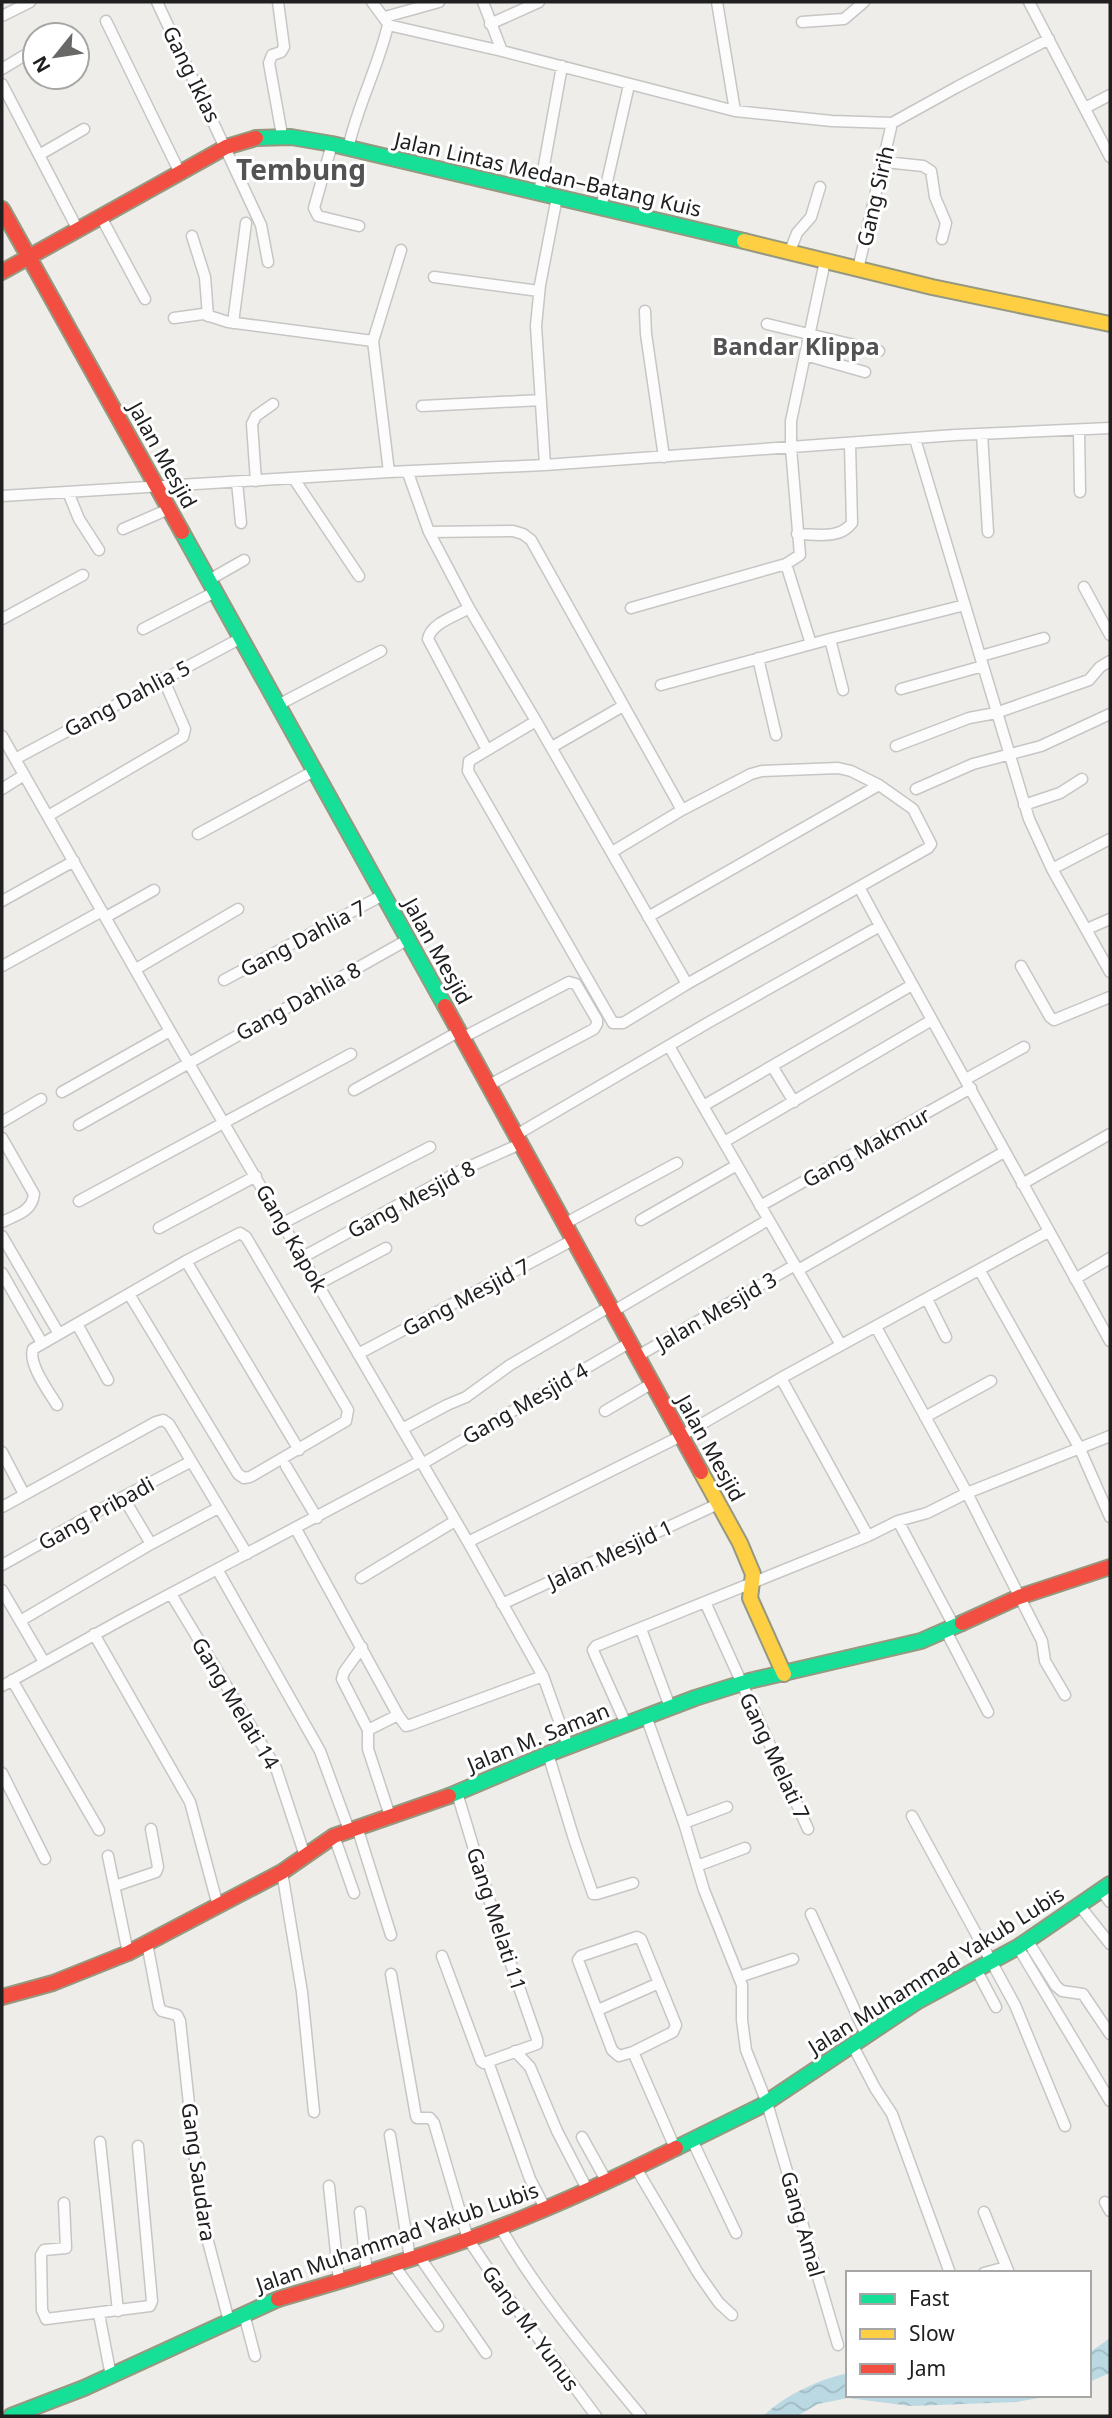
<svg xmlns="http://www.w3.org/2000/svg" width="1112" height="2418" viewBox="0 0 1112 2418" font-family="'Noto Sans',sans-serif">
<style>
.water{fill:url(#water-waves)}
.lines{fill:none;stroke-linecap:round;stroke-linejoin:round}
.street-casing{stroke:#c7c6c5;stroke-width:13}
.fast-casing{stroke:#96997f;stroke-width:18}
.slow-casing{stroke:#96997f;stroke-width:18}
.jam-casing{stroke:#96997f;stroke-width:18}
.street{stroke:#fcfcfc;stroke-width:10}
.fast{stroke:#16e098;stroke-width:14}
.slow{stroke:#ffcf43;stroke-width:14}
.jam{stroke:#f24e42;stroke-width:14}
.labels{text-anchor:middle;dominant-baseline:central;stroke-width:6;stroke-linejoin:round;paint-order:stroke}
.street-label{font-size:21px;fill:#202020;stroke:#fff}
.quarter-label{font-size:24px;font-weight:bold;fill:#535353;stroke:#fff}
.district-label{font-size:28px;font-weight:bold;fill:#535353;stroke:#fff}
</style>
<defs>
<pattern id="water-waves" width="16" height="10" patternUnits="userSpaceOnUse" patternTransform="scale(1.75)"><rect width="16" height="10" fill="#bbd9e3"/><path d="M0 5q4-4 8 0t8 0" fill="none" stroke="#a0bac2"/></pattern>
</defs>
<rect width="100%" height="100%" fill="#eeede9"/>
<path class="water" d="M1110,2338V2373L1089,2382V2353Z
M848,2373V2395H1056L1016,2402L911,2406L848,2398L818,2404L797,2416H763C787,2394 817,2380 848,2373Z"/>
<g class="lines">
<defs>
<path id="street" d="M157,2L261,225L268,262
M278,2L284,47L281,52L272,55L269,63L282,135
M372,2L386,21
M483,2L502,51
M717,2L735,111
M1029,2L1110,157
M2,16L30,2
M385,17L439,2
M106,21L180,173
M802,22L844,19L864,2
M490,24L539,2
M388,25L502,51L735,111L832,121L892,123L957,87L1049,39
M2,69L35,49
M2,84L78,230
M1085,108L1110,95
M332,144L314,208L318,216L359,226
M348,149C357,106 378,68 388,25
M39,155L84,129
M885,162L923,166L931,171L935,197L946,223L942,239
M539,193L562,66
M601,208L629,85
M101,217L145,299
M192,236L205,277L208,316
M790,251L797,233L811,217L820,187
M858,269L892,123
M434,277L539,291
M645,311L646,334L664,457
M174,318L203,314L228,322L373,341L389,472
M233,323L246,223
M767,324L879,351
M373,341L401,250
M805,355L865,372
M422,406L541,400
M1079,430L1080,492
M982,434L988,532
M915,439L1029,819L1052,869L1110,972
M545,465L536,326L540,285L557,197
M408,473L429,532L469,608L536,721L469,761L468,771L613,1023H623L687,984L928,848L931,844L913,809L879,785L851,771L838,768L762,771L751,774L682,810L612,852
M294,479L359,576
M256,481L252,424L256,416L273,404
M237,482L241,523
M68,492L79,519L99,550
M2,496L389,472L545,465L955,435L1110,428
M123,529L169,509
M429,532L513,531L523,534L531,540L682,810
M797,534C816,534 839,540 852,523L850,444
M786,564L811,644
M209,580L244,560
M1084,587L1110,635
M469,608C456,616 431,623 428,639L487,750
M631,608L786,564L800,555L791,448V421L825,261
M2,619L83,575
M143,629L215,592
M830,639L843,690
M981,656L1044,638
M758,658L776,735
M661,685L830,639L965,605
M901,689L983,666
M278,705L381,651
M536,721L687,984
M2,736L170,1031L468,1542L543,1676L568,1746
M896,746L969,718L996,713L1089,680L1100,667L1110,661
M552,747L623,706
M15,759L241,638
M2,789L24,775
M916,789L973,764L1041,746L1110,714
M1024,805L1060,793L1082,779
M48,816L183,737L185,729L163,678
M198,834L314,771
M1052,869L1110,839
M859,887L880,926
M2,901L74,861
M106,917L154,890
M648,917L879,785
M1087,929L1110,919
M2,966L102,911
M1021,966L1050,1017L1054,1020L1110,997
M136,969L238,909
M224,980L383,895
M462,1038L569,982L576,984L597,1020V1024L594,1029L489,1085
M669,1046L703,1106
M772,1066L794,1102
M966,1079L1024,1047
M354,1090L458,1032
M62,1092L170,1031
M2,1122L41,1099
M79,1125L407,940
M516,1135L711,1021L880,926L1110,1341
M2,1138L34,1194C32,1212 16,1215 2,1222
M724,1142L932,1020
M1022,1184L1110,1134
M79,1201L351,1054
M760,1206L971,1088
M641,1220L737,1165
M283,1223L430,1147
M564,1224L677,1163
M159,1228L256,1176
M2,1236L59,1334
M303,1257L462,1170L520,1144
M186,1261L299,1450
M798,1270L1004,1152
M980,1271L1079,1447L1110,1517
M2,1273L42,1343
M1075,1279L1110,1258
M318,1284L386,1248
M927,1299L946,1337
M612,1312L768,1220
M77,1324L108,1380
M876,1327L967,1493L1042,1641L1045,1661L1065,1695
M841,1345L703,1106L912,985
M358,1354L573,1240
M636,1357L795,1265
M781,1378L868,1536
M57,1405C49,1392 28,1364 33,1349L186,1261L240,1233L246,1237L348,1410L346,1421L250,1477L244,1478L238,1474L129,1294
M605,1411L651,1384
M925,1417L991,1381
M402,1429L447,1405L466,1397L510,1365L609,1307
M2,1452L24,1494
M422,1464L629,1343
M286,1466L317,1518
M123,1497L151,1544
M2,1507L156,1422L163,1420L169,1424L247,1554
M898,1521L954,1626
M296,1529L398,1715L368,1730
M468,1542L681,1436L781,1378L1048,1232
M2,1565L123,1497L190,1462
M217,1569L320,1751L349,1830
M361,1578L455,1521
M2,1590L44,1662
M171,1594L276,1768L305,1856
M705,1602L808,1829
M502,1604L718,1504
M20,1621L151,1544L218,1508
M641,1629L670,1707
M945,1629L988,1712
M94,1634L190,1802L218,1906
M362,1647L344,1672L342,1679L368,1730V1749L390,1816
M12,1680L99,1830
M2,1686L123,1619L421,1461
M398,1715L406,1726L410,1725L543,1676
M646,1716L684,1823L704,1890L742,1985V2020L746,2050L767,2103L838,2345
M626,1724L595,1655L593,1650L596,1646L868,1536L898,1521L927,1513L967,1493L1110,1436
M548,1754L574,1839L593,1894H597L633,1883
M2,1773L45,1859
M912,1816L1015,2005L1065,2126
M684,1823L727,1807
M357,1827L391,1935
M334,1836L354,1893
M108,1856L128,1953
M697,1866L745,1848
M282,1872L302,1992L314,2112
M115,1886L156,1872L158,1867L151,1829
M1101,1890L1110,1902
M1079,1905L1110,1944
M811,1914L867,2037
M1027,1940L1056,1986L1062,1991L1083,1994L1110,2034
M147,1943L159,2007L162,2011L177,2015L180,2021L201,2215L229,2321
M1018,1947L1110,2101
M442,1956L481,2061L484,2063L537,2044V2039L493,1912L457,1793
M976,1969L996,2007
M391,1974L416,2116L417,2118H430L434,2123L468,2239L499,2285L596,2416
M739,1977L793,1959
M598,2010L659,1983
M853,2046L875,2088L892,2114L950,2273
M515,2051L530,2067L557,2131L588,2191
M633,2052L619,2056L612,2050L578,1960L581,1956L637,1937L641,1939L676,2025L673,2032L633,2052L675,2148
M488,2062L530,2179L546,2210
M390,2135L410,2258
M582,2137L607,2182
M692,2140L736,2233
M100,2142L118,2311
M636,2168L698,2273L719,2303L732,2315
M329,2186L339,2281
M1105,2202L1110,2211
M64,2203L66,2248L44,2250L41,2255L42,2310L46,2319L150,2306L152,2301L138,2146
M360,2212L367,2273
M984,2212L1009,2273
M500,2227C539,2295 591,2356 641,2416
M419,2256L486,2353
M393,2264L438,2326
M984,2273L1006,2267
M99,2314L111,2376
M244,2314L255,2356"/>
<path id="fast" d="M256,138L291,137L332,144L744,241
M182,532L445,1006
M449,1796L548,1754L695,1698L749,1681L921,1641L962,1623
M676,2148L761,2106L918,2001L1018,1947L1110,1884
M11,2416L84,2388L278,2299"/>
<path id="slow" d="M744,241L932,287L1110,324
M701,1472L740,1543L753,1574L750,1598L784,1674"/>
<path id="jam" d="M2,209L182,532
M2,272L226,147L256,138
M445,1006L701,1472
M962,1623L1019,1597L1110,1567
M2,1997L53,1983L128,1953L282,1872L334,1836L449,1796
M278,2299C341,2281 404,2262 466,2240C538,2214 608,2182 676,2148"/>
</defs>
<use href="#street" class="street-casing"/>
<use href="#fast" class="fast-casing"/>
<use href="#slow" class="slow-casing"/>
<use href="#jam" class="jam-casing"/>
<use href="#street" class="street"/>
<use href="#fast" class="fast"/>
<use href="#slow" class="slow"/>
<use href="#jam" class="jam"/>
</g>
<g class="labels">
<g class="street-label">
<text transform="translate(192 74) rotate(64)">Gang Iklas</text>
<text transform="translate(548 174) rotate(13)">Jalan Lintas Medan–Batang Kuis</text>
<text transform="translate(875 196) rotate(-77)">Gang Sirih</text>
<text transform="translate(163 455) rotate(61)">Jalan Mesjid</text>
<text transform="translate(127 698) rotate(-28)">Gang Dahlia 5</text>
<text transform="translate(303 938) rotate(-28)">Gang Dahlia 7</text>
<text transform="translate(438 951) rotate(61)">Jalan Mesjid</text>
<text transform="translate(298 1001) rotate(-29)">Gang Dahlia 8</text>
<text transform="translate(866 1147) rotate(-29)">Gang Makmur</text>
<text transform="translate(411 1199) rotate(-28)">Gang Mesjid 8</text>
<text transform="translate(292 1238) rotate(60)">Gang Kapok</text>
<text transform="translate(466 1297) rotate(-28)">Gang Mesjid 7</text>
<text transform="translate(716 1311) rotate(-30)">Jalan Mesjid 3</text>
<text transform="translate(525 1403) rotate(-30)">Gang Mesjid 4</text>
<text transform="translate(711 1448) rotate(61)">Jalan Mesjid</text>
<text transform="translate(96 1513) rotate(-29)">Gang Pribadi</text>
<text transform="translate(610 1554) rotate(-25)">Jalan Mesjid 1</text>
<text transform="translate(236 1703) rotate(59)">Gang Melati 14</text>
<text transform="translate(538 1737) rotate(-22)">Jalan M. Saman</text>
<text transform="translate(775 1756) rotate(65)">Gang Melati 7</text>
<text transform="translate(497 1919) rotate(72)">Gang Melati 11</text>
<text transform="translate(936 1970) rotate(-32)">Jalan Muhammad Yakub Lubis</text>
<text transform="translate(199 2172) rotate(82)">Gang Saudara</text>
<text transform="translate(803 2224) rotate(74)">Gang Amal</text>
<text transform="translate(397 2237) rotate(-19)">Jalan Muhammad Yakub Lubis</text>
<text transform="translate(531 2328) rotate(54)">Gang M. Yunus</text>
</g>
<g class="quarter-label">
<text x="796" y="345">Bandar Klippa</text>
</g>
<g class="district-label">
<text x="301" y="169">Tembung</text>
</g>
</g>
<rect width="1112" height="2418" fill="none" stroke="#202020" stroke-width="7"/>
<rect x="846" y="2271" width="245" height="126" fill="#ffffff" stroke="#a6a6a6" stroke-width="2"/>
<rect x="860" y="2294" width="35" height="10" fill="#16e098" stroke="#a6a6a6" stroke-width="2"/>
<text x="909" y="2306" font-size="21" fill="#202020">Fast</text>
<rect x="860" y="2329" width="35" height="10" fill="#ffcf43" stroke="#a6a6a6" stroke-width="2"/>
<text x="909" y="2341" font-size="21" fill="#202020">Slow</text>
<rect x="860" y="2364" width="35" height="10" fill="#f24e42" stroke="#a6a6a6" stroke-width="2"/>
<text x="909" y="2376" font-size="21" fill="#202020">Jam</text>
<g transform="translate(56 56) rotate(240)"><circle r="33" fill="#ffffff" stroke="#a6a6a6" stroke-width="2"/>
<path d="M0-5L12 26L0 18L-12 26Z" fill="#686866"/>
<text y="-10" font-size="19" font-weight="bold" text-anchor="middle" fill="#202020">N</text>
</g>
</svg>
